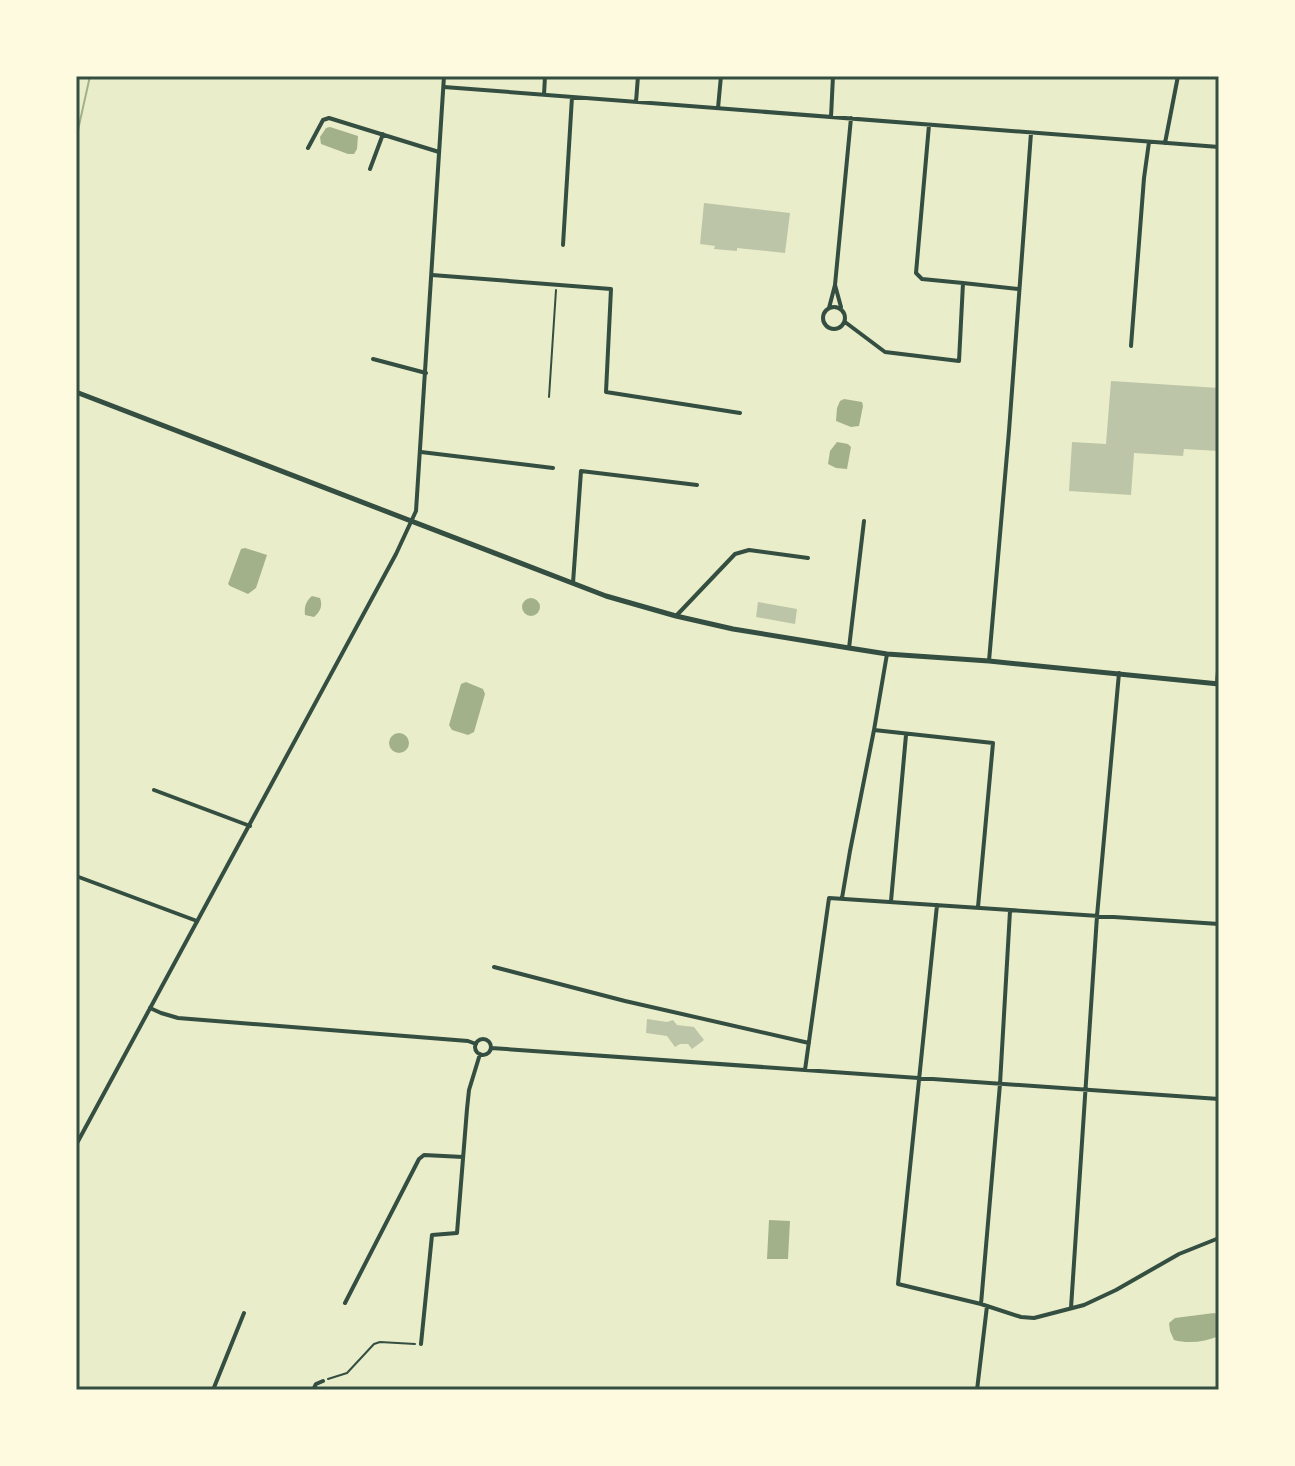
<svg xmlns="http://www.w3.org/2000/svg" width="1295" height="1466" viewBox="0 0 1295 1466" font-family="'PT Sans',sans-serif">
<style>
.water{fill:#a3b18a}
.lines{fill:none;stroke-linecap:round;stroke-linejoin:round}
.stream{stroke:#a3b18a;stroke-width:2}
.building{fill:#bcc5a7}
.path{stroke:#344e41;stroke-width:2}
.minor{stroke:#344e41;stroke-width:4}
.tertiary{stroke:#344e41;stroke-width:4}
.secondary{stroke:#344e41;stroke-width:5}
.neatline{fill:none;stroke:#344e41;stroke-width:3}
</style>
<rect width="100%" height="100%" fill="#e9edc9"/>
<path class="water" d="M330,127L358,136L357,149L354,154H348L321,144L320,137L326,128Z
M844,399L862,402L863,406L859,426L851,427L836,421L837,408L840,401Z
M837,442L848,444L851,447L847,469L836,468L828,464L830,451Z
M245,548L267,555L256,588L248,594L230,586L228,584L241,549Z
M312,596L320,598C323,606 320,612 314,617L305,615C304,607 306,601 312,596Z
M522 607a9 9 0 1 1 18 0a9 9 0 1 1-18 0Z
M466,682L483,689L485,694L474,732L468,735L452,730L449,725L461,684Z
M389 743a10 10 0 1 1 20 0a10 10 0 1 1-20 0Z
M769,1220L790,1221L788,1259H767Z
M1214,1313L1219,1315V1336C1205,1342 1188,1344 1174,1340L1170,1331L1169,1323L1175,1318Z"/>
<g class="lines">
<path class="stream" d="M76,139L90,76"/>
</g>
<path class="building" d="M704,203L790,213L785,253L737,248V251L714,249L715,246L700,244Z
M1111,381L1219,388V451L1184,449L1183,456L1134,453L1131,495L1069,491L1072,442L1106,444Z
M758,602L797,609L795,624L756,617Z
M647,1019L667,1022L673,1020L677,1025L694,1027L704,1040L692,1049L688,1044H680L675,1047L667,1036L646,1033Z"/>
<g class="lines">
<path class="path" d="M549,397L556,290
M328,1379L347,1373L374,1344L380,1342L415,1344"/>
<path class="minor" d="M444,87L1219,147
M544,95L545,76
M636,102L638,76
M718,108L721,76
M831,117L833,76
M1165,143L1178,76
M308,148L323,120L329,118L439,152
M370,169L383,134
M563,245L572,97
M432,275L611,289L606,392L740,413
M963,283L1019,289
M835,285L841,307
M823 318a11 11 0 1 1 22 0a11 11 0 1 1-22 0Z
M829,308L835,285L851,118
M845,322L885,352L959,361L963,283L922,279L916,273L929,125
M1131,346L1144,178L1149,142
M373,359L426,373
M421,452L553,468
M573,583L581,471L697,485
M676,616L735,554L749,550L808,558
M849,648L864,521
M887,654L874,730L993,743L978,907
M989,661L1009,431L1031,133
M1217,683L1219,660
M154,790L250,826
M76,876L197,921
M842,898L850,851L874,730
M891,901L906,735
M937,905L898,1284L981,1304L1021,1317L1034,1318L1084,1305L1116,1290L1179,1254L1219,1238
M494,967L625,1001L809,1043
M150,1008L161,1013L178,1018L468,1041L476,1044
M475 1047a8 8 0 1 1 16 0a8 8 0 1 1-16 0Z
M491,1048L1219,1099
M805,1070L829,898L1219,924
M345,1303L419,1159L424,1155L463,1157
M981,1304L1000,1084L1010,911
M1071,1308L1097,916L1119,673
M421,1344L432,1235L457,1233L467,1109L469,1090L480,1054
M213,1390L244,1313
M313,1390L316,1384L323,1381
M977,1390L987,1306"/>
<path class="tertiary" d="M76,1145L396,554L416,511L444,76"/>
<path class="secondary" d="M76,392L606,596L676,616L733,629L849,648L887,654L989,661L1219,684"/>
</g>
<rect width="1295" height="1466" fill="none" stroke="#fefae0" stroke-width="156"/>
<rect x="78" y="78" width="1139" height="1310" class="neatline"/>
</svg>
